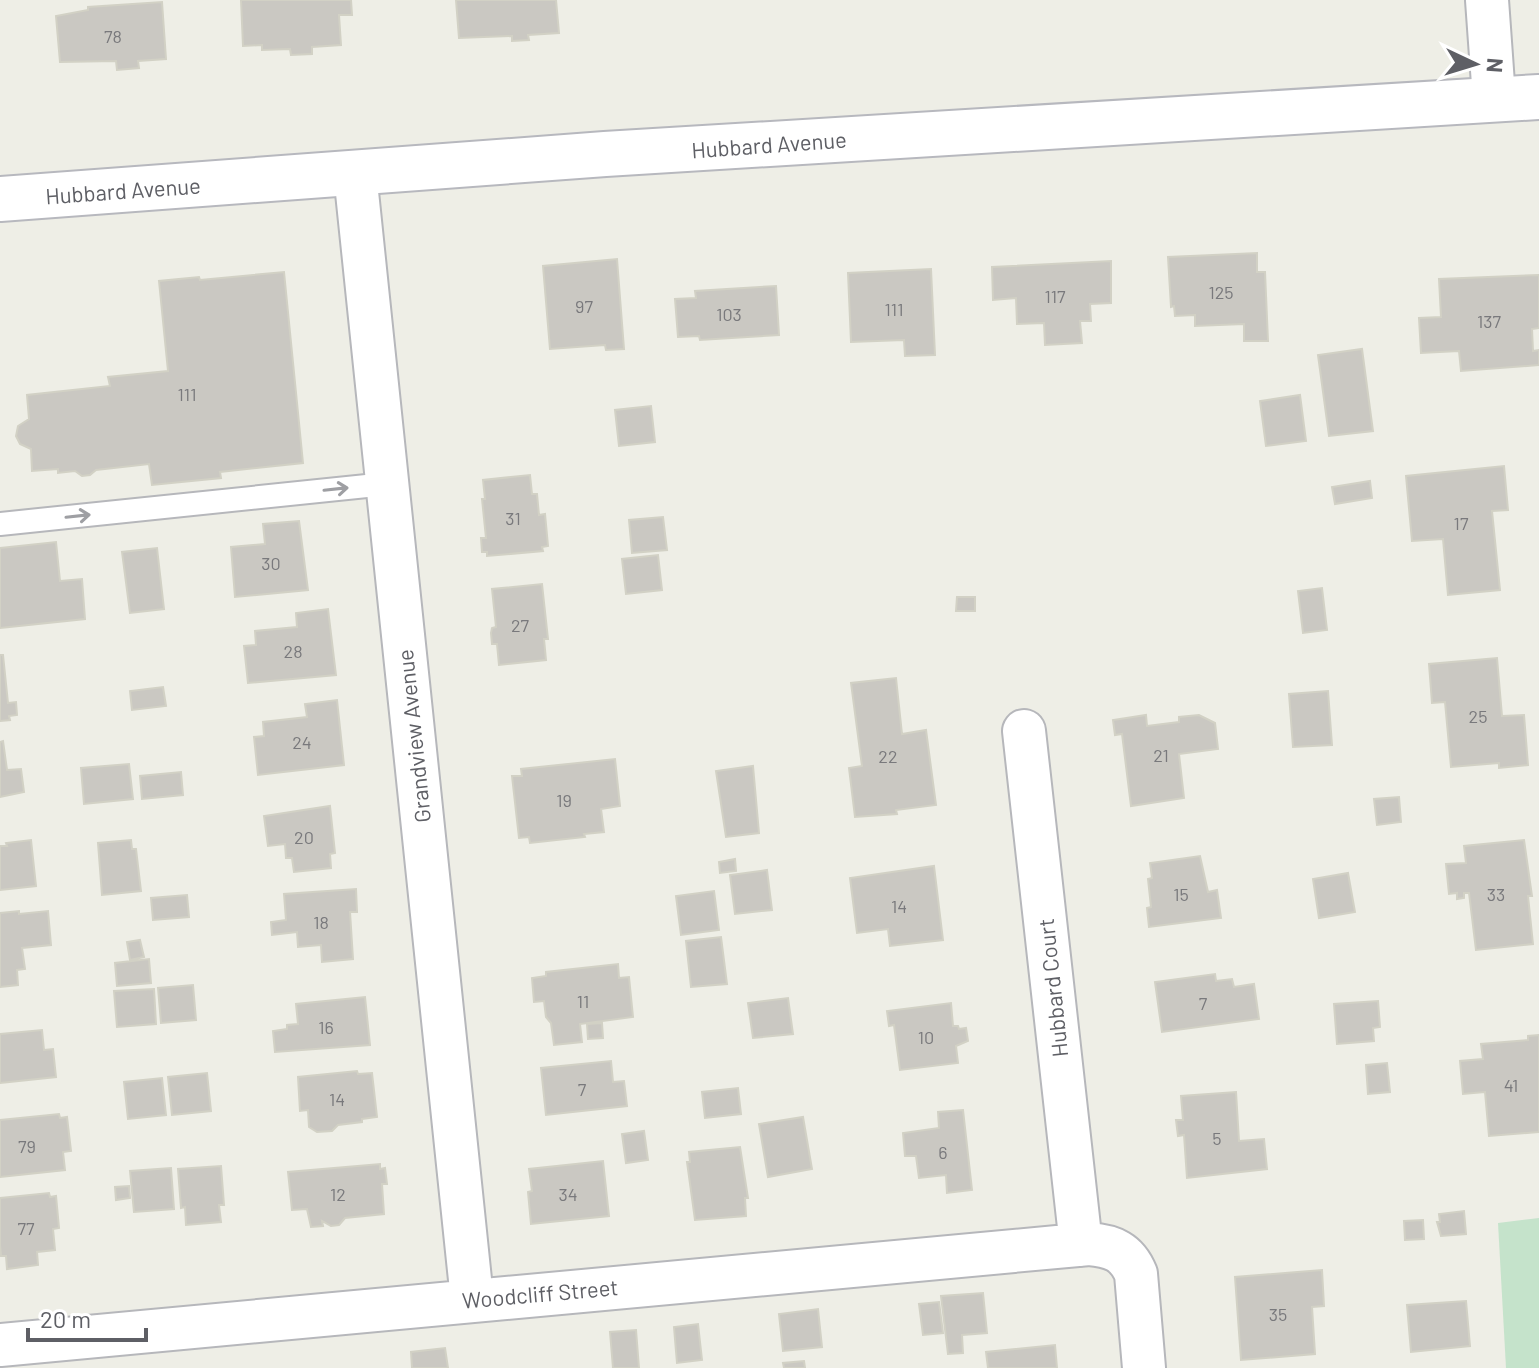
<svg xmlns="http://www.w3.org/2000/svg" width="1539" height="1368" viewBox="0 0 1539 1368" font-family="Barlow,sans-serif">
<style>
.green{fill:#c5e3cb}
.building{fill:#cac8c2;stroke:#d2d1c5;stroke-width:2}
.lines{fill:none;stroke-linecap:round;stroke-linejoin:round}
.lane-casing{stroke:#b6b7bb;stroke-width:26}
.street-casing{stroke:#b6b7bb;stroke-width:46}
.secondary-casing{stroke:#b7b8be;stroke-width:48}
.lane{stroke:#fff;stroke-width:22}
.street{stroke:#fff;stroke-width:42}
.secondary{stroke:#fff;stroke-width:44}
.oneway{stroke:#9e9fa3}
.labels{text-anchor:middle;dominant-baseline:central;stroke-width:8;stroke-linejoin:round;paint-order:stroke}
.number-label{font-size:18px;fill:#79797c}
.street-label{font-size:22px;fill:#5e5f65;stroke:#fff}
</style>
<rect width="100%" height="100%" fill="#eeeee6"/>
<path class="green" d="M1539,1218V1368H1506L1498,1223Z"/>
<path class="building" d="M241,0H351L352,15H339L341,45L312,47V54L291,55L290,49L262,50V45L243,46Z
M456,0H556L559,33L528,35L529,40L512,41V36L459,38Z
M162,2L166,59L138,61L139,68L117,70L116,61L60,62L56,16L88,10V7Z
M1257,253V272H1265L1268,341H1244V324L1195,326V315L1175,316L1174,306L1171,307L1168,257Z
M617,259L624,349L606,350L605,345L550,349L543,266Z
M1111,261V303L1090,304L1091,321H1080L1082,343L1045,345L1044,323L1017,324L1016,298L993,300L992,267Z
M931,269L935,355L905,356L904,340L851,342L848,273Z
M284,272L303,463L220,472L221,478L152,485L149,464L96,470L90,475L82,476L75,471L58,473V469L32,471L31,449L20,444L16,436L18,426L29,419L27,395L110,386L108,377L168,371L159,281L199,277L200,280Z
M1539,275V328L1532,329L1533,351L1539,350V365L1461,371L1459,351L1421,353L1419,318L1441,317L1439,279Z
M776,286L779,335L700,340L699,336L678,337L675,299L696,298L695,291Z
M1362,349L1373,431L1329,436L1318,355Z
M1300,395L1306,441L1266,446L1260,401Z
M651,406L655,442L619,446L615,410Z
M1504,466L1508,510L1492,511L1500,590L1448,595L1443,539L1412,541L1406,476Z
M530,475L532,494H537L539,515L545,514L548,546L542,547L543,551L487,556V552H482L481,538H486L482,499H485L483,480Z
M1370,481L1372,498L1335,504L1332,487Z
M663,517L667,550L632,553L629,520Z
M299,521L308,590L235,597L231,547L265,544L263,524Z
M56,542L60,581L82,579L85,619L0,628V548Z
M157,548L164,609L130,613L122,552Z
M658,555L662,590L626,594L622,559Z
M542,584L548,639H544L546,660L499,665L497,644H492L491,633L492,628L496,627L492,589Z
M1322,588L1327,630L1303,633L1298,591Z
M957,597H975V611H956Z
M328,609L336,675L248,683L244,646L256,645L255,631L297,627L296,613Z
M0,655H3L8,703L16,702L17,715L9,716L10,720L0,721Z
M1497,658L1502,716L1524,715L1528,765L1499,768V763L1451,767L1445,702L1432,703L1429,664Z
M896,678L902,734L926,730L936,805L896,810L897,814L855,817L849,768L862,766L851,683Z
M163,687L166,706L132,710L130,691Z
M1328,691L1332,745L1293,747L1289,694Z
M337,700L344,765L258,775L254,737L264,736L263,722L307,717L305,704Z
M1146,715L1147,726L1179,722V717L1199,715L1215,723L1218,749L1179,754L1184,798L1131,806L1122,734L1115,735L1113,720Z
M3,741L7,770L21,769L24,792L0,797V742Z
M615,759L620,806L601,809L604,832L584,834L585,837L530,843L529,837L519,838L512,776H522L521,769Z
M129,764L133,799L84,804L81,768Z
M753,766L759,833L726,837L716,771Z
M181,772L183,795L142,799L140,776Z
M1399,797L1401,822L1377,825L1374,799Z
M330,806L335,853L330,854L331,868L294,872L292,858H286L285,844L268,846L264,816Z
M31,840L36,886L0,890V846H7L6,843Z
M131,840L132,849H136L141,891L102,895L98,843Z
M1524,840L1532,896H1528L1533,944L1476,950L1469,893H1464V898L1457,899V893L1449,894L1446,864L1466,863L1464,846Z
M1200,856L1208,892L1217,890L1221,918L1149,927L1147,908L1151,907L1148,879L1152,878L1150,863Z
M735,859L736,871L720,873L719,862Z
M934,866L943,940L890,946L888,929L857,933L850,878Z
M767,870L772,910L735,914L730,875Z
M1348,873L1355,912L1319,918L1313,879Z
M356,889L357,912H350L353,959L322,962L321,945L298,947L297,932L272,935L271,922L286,920L284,894Z
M714,891L719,930L681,935L676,896Z
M187,895L189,917L153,920L151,898Z
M19,911V914L48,911L51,945L22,948L25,969L17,970L18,985L0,987V913Z
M721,937L727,984L691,987L686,941Z
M140,940L144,957L130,960L127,942Z
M149,959L151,983L117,986L115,963Z
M618,964L619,978L629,977L633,1017L580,1024L582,1042L554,1045L551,1023L546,1017L544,1001L534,1002L532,978L546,976V972Z
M1215,974L1216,981L1232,979L1234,987L1254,984L1259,1019L1162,1032L1155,982Z
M193,985L196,1020L161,1023L158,988Z
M154,989L156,1024L117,1027L114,991Z
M365,997L370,1045L275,1052L273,1031L287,1029V1025L298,1024L296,1004Z
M788,998L793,1034L753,1038L748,1003Z
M1378,1001L1380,1027L1373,1028L1374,1041L1337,1044L1334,1004Z
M951,1003L953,1026H958L959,1029L966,1028L968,1041L956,1046L958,1063L900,1070L894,1025L889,1026L887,1011Z
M602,1023L603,1038L588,1039L587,1024Z
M42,1030L44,1050L53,1049L56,1077L0,1083V1034Z
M1539,1035V1132L1489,1136L1485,1092L1463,1094L1460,1061L1483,1059L1481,1044L1528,1040V1036Z
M611,1061L613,1082L624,1081L627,1106L546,1115L541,1068Z
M1387,1063L1390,1092L1368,1094L1366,1065Z
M357,1071L358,1074L372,1073L377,1117L362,1119V1122L338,1125L332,1131L317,1132L309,1127L308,1110L300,1111L298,1077Z
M207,1073L211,1111L172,1115L168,1077Z
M162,1078L166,1115L128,1119L124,1082Z
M738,1088L741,1114L705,1118L702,1092Z
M1236,1092L1239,1141L1264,1139L1267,1169L1187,1178L1184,1135L1178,1136L1176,1120H1183L1181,1096Z
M963,1110L972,1190L947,1193L946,1175L919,1178L916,1156H905L903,1133L939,1128L938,1112Z
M59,1114L60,1118L67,1117L71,1151L63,1152L65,1170L0,1177V1120Z
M803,1117L812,1169L768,1177L759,1124Z
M644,1131L648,1160L626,1163L622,1134Z
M740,1147L748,1198H745L746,1216L695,1220L687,1162H690L689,1152Z
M603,1161L609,1216L531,1224L528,1192L532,1191L529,1169Z
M380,1164V1169L385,1168L387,1184H382L384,1214L345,1218L339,1225L331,1226L322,1221L323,1226L311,1227L307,1209L292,1210L288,1172Z
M221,1166L224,1205H219L221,1222L186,1225L185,1207L181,1208L178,1169Z
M171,1168L174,1209L134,1212L130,1171Z
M129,1186L130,1198L116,1200L115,1187Z
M49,1193L50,1197L56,1196L59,1228L53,1229L55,1250L37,1252L38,1265L7,1269L6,1256H1L0,1245V1198Z
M1464,1211L1466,1234L1441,1236L1437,1222H1440L1439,1214Z
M1423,1220L1424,1239L1405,1240L1404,1221Z
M1322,1270L1324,1306L1312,1307L1315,1354L1241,1360L1235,1277Z
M983,1293L987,1333L962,1335L963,1353L948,1354L941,1296Z
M1466,1301L1470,1346L1411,1352L1407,1305Z
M939,1302L943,1333L923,1335L919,1304Z
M818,1309L822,1347L783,1351L779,1314Z
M698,1324L702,1360L677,1363L674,1327Z
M636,1330L639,1368H613L610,1332Z
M1055,1345L1057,1368H988L986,1352Z
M445,1348L448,1368H412L411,1352Z
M804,1361L805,1368H784L783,1363Z"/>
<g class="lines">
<defs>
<path id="lane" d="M0,524L386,484"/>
<path id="street" d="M1487,0L1494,98
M355,173L472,1299
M1024,731L1081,1245
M0,1345L1089,1244C1113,1246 1127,1252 1136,1274L1144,1368"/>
<path id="secondary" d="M0,199L605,154L1539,97"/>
</defs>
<use href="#lane" class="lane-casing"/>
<use href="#street" class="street-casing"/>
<use href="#secondary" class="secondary-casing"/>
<use href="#lane" class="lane"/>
<use href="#street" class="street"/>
<use href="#secondary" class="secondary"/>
</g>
<defs><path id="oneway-shaft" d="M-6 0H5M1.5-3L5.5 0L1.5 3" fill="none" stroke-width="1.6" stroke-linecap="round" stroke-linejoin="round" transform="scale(2)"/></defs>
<g class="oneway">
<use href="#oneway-shaft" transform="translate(336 489) rotate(-6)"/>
<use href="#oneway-shaft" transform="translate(78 516) rotate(-6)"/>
</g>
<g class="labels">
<g class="number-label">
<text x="113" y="36">78</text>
<text x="1221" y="292">125</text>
<text x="1055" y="296">117</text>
<text x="584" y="306">97</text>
<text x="894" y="309">111</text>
<text x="729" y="314">103</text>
<text x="1489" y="321">137</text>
<text x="187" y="394">111</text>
<text x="513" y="518">31</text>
<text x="1461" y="523">17</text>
<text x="271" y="563">30</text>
<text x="520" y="625">27</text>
<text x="293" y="651">28</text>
<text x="1478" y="716">25</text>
<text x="302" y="742">24</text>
<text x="1161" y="755">21</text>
<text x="888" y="756">22</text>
<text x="564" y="800">19</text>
<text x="304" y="837">20</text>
<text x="1181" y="894">15</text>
<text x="1496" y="894">33</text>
<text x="899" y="906">14</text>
<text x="321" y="922">18</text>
<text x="583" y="1001">11</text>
<text x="1203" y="1003">7</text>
<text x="326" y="1027">16</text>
<text x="926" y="1037">10</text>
<text x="1511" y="1085">41</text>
<text x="582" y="1089">7</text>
<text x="337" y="1099">14</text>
<text x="1217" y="1138">5</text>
<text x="27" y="1146">79</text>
<text x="943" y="1152">6</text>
<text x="338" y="1194">12</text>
<text x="568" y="1194">34</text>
<text x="26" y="1228">77</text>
<text x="1278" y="1314">35</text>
</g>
<g class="street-label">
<text transform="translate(769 144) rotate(-4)">Hubbard Avenue</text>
<text transform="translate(123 190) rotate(-4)">Hubbard Avenue</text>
<text transform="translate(413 736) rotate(-96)">Grandview Avenue</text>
<text transform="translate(1052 988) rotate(-96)">Hubbard Court</text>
<text transform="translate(540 1293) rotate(-5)">Woodcliff Street</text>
</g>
</g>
<g transform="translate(1475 64) rotate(94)" stroke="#ffffff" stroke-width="6" paint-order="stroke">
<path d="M0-6L14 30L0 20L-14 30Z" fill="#5e5f65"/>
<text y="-12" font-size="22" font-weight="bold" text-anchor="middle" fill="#5e5f65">N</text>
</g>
<path d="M28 1328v12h118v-12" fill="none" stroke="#5e5f65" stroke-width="4"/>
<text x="40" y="1328" font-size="24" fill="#5e5f65" stroke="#ffffff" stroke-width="6" paint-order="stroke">20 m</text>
</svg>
